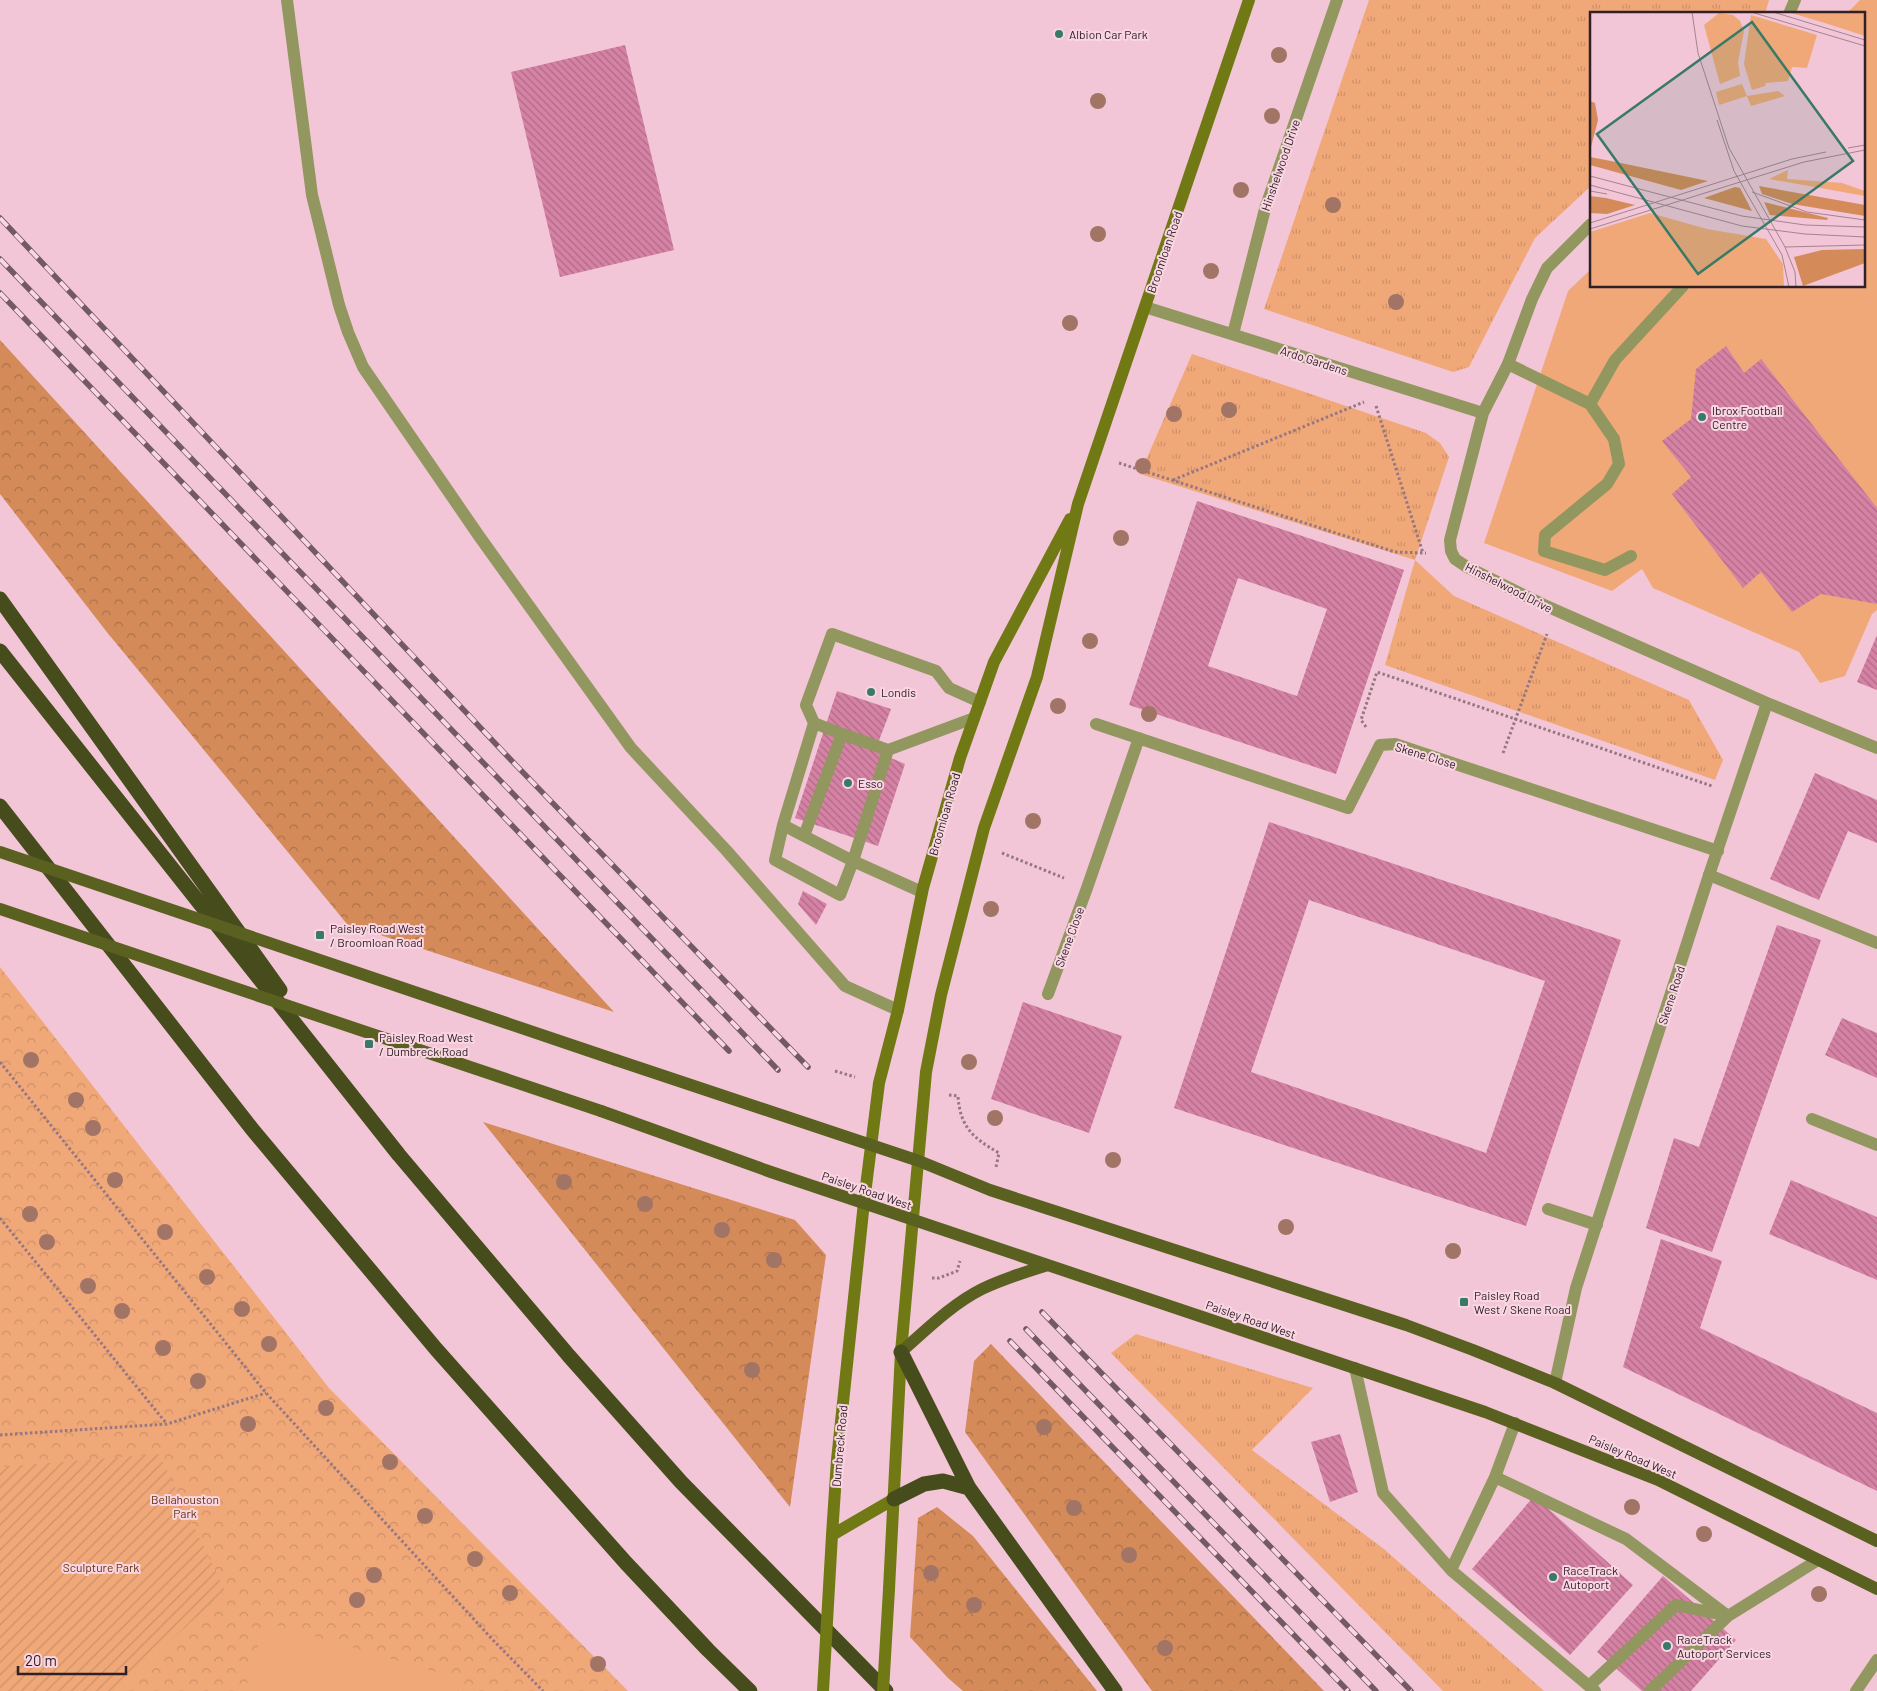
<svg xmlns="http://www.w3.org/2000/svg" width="1877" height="1691" viewBox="0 0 1877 1691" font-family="Barlow,sans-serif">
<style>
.grass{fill:url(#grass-tufts)}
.forest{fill:url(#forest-crowns)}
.park{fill:url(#park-crowns)}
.garden{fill:url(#garden-furrows)}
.pitch{fill:#f1a878}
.building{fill:url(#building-back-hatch);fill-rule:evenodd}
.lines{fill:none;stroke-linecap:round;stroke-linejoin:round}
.path{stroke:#957782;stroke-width:3;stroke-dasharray:2.5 2.5;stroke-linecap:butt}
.lane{stroke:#91975f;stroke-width:12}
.street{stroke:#91975f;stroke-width:12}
.secondary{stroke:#717914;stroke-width:12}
.primary{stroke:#5a601f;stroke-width:12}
.highway{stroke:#474c1d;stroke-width:15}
.rail-casing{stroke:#725962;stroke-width:5.5}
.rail{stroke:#fad6e3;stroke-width:4;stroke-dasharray:11;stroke-linecap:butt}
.secondary-bridge{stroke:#717914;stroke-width:12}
.primary-bridge{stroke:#5a601f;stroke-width:12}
.tree{fill:#a27466}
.poi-dot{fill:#387968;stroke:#fad6e3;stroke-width:2}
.labels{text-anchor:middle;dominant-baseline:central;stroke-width:4;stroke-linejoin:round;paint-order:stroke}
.poi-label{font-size:12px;fill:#312127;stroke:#fad6e3;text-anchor:start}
.street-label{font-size:12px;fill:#312127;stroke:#fad6e3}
.park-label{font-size:12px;fill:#61310a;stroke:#fad6e3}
.inset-road{fill:none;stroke:#a58490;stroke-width:1}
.view{fill:#387968;fill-opacity:0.15;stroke:#387968;stroke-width:2.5}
.inset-edge{fill:none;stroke:#312127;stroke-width:2.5}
</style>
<defs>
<pattern id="grass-tufts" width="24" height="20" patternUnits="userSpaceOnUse" patternTransform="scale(1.25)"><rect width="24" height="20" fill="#f1a878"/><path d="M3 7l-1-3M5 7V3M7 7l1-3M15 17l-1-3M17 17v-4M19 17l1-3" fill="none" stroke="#cf9068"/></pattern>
<pattern id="forest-crowns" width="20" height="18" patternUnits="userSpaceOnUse" patternTransform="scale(1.25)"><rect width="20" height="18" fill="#d48b59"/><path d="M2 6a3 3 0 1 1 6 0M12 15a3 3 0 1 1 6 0" fill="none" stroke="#ad714a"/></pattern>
<pattern id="park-crowns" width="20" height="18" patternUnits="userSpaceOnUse" patternTransform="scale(1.25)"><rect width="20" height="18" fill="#f1a878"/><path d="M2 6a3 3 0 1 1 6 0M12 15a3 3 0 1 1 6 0" fill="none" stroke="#cf9068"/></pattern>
<pattern id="garden-furrows" width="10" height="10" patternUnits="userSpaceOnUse" patternTransform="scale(1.25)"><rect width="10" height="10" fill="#f1a878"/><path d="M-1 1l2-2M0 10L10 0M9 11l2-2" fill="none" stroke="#cf9068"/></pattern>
<pattern id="building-back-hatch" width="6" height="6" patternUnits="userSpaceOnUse" patternTransform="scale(1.25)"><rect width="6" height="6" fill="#d682a5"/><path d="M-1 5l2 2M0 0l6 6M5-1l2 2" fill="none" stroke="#ae6a86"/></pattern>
</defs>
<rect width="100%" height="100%" fill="#f2c6d6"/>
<path class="grass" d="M1369,0H1769L1765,14H1591V186L1535,238L1469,367L1453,372L1264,309Z
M1192,354L1426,433L1440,443L1449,457L1415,560L1454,596L1689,700L1723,760L1715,780L1385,665L1415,560L1140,474Z
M1136,1334L1313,1388L1252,1450L1384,1549L1544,1691H1443L1111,1353Z"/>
<path class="forest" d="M0,340L614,1012L347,924L106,631L0,494Z
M483,1122L795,1220L826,1255L790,1507Z
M991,1344L1324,1691H1152L965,1432L974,1361Z
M937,1507L973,1536L1097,1691H963L948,1678L910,1637L918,1518Z"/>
<path class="park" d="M0,967L329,1388L628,1691H0Z"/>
<path class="garden" d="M159,1454L225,1591L115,1691H0V1467Z"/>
<path class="pitch" d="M1860,0H1877V610L1872,614L1845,676L1820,683L1799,652L1653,588L1642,569L1612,591L1484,543L1568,291L1591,269V286H1863V14H1846Z
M265,1622L460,1679L457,1691H245Z"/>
<path class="building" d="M625,45L674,250L560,277L511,72Z
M1726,346L1744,373L1761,359L1877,508V604L1821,594L1792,612L1761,572L1743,588L1672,494L1691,477L1662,441L1691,419L1696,369Z
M1197,501L1404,570L1336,774L1129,705ZM1238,578L1327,609L1297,696L1208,666Z
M1877,635V690L1857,682Z
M837,691L891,709L875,751L905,764L878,846L795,818Z
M1815,773L1877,800V843L1848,831L1819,900L1770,879Z
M1269,822L1621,940L1526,1226L1174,1108ZM1309,900L1545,981L1486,1153L1251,1072Z
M803,891L827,904L816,925L798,904Z
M1777,925L1821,940L1712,1252L1646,1228L1674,1138L1699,1147Z
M1023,1002L1122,1036L1089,1133L991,1099Z
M1842,1018L1877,1033V1078L1825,1055Z
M1791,1180L1877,1217V1280L1769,1234Z
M1661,1239L1722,1261L1700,1328L1877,1413V1491L1623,1367Z
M1340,1434L1358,1492L1330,1502L1311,1442Z
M1534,1496L1633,1585L1570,1655L1472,1569Z
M1663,1576L1736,1640L1691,1691H1642L1597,1652Z"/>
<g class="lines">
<path class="path" d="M1376,406L1423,553
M1119,463L1395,552L1426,553
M1173,480L1364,402
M1366,727L1361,720L1377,672L1712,786
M1503,753L1547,634
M1002,853L1064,878
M0,1062L266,1393L492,1639L543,1691
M835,1071L855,1077
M949,1095L958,1096C960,1127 973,1138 999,1153L996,1167
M0,1218L166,1423
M932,1278H939L957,1271L960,1261
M0,1435L167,1424L266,1393"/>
<path class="lane" d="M287,0L312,195L339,305L348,332L363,367L479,536L631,748L726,850L845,986L898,1010
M1508,364L1590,404L1615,360L1683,286
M1590,404L1614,439L1619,464L1607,484L1545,535L1544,551L1605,570L1631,556
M814,723L806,705L832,634L936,671L949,688L980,702
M783,825L775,860L840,895L853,861L804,836L842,734L888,750
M804,836L783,825L814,723L842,734
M1709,875L1877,943
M922,892L853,861L888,750L974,718
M1812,1119L1877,1145
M1355,1368L1383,1493L1452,1571L1595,1691
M1515,1423L1495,1477L1626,1539L1728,1616
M1451,1570L1495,1477
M1589,1686L1676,1605L1723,1615
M1650,1691L1728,1616L1818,1560"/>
<path class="street" d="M1789,14L1795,0
M1591,224L1547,268L1532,299L1508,364L1483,413L1450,540L1451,551L1455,559L1467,567L1544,605L1767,703L1877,748
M1145,307L1483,413
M1233,334L1265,209L1337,0
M1096,724L1348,808L1380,745L1395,744L1718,851
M1048,994L1087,888L1139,738
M1548,1209L1597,1225
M1555,1383L1576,1288L1709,875L1767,703
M1856,1691L1877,1660"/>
<path class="secondary" d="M832,1535L837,1460L864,1202L879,1083L898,1010L923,888L960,758L994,662L1070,519
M832,1535L894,1499
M889,1589L901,1352L926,1072L941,995L984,828L1037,677L1078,504L1249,0"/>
<path class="primary" d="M616,1060L919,1161L990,1190L1406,1325L1473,1350L1555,1383L1877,1541
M601,1111L771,1172L1485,1412L1658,1480L1877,1589
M901,1352C926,1330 952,1304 982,1289C1003,1279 1025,1272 1048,1265"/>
<path class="highway" d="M0,599L280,990
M0,651L399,1155L569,1356L681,1482L886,1691
M0,806L252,1129L436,1349L626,1563L708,1650L750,1691
M901,1352L969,1488L1115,1691
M894,1499L924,1484L943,1481L969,1488"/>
<defs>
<path id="rail" d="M0,218L511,760L808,1067
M0,259L778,1070
M0,293L729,1051
M1042,1312L1411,1691
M1026,1329L1376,1691
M1010,1341L1348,1691"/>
</defs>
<use href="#rail" class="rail-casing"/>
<use href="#rail" class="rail"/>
<path class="secondary-bridge" d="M823,1691L832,1535
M883,1691L889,1589"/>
<path class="primary-bridge" d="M0,852L616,1060
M0,909L601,1111"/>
</g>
<g class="tree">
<circle cx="1279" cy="55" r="8"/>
<circle cx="1098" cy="101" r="8"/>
<circle cx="1272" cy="116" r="8"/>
<circle cx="1241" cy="190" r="8"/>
<circle cx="1333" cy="205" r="8"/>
<circle cx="1098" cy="234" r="8"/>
<circle cx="1211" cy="271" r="8"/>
<circle cx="1396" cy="302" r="8"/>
<circle cx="1070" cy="323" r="8"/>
<circle cx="1229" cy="410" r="8"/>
<circle cx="1174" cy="414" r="8"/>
<circle cx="1143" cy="466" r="8"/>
<circle cx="1121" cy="538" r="8"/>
<circle cx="1090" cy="641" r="8"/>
<circle cx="1058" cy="706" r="8"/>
<circle cx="1149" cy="714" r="8"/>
<circle cx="1033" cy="821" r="8"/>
<circle cx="991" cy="909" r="8"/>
<circle cx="31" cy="1060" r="8"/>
<circle cx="969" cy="1062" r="8"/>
<circle cx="76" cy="1100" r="8"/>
<circle cx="995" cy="1118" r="8"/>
<circle cx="93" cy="1128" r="8"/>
<circle cx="1113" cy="1160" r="8"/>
<circle cx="115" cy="1180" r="8"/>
<circle cx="564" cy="1182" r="8"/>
<circle cx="645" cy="1204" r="8"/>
<circle cx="30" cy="1214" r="8"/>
<circle cx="1286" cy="1227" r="8"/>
<circle cx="722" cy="1230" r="8"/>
<circle cx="165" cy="1232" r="8"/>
<circle cx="47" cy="1242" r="8"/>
<circle cx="1453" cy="1251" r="8"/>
<circle cx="774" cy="1260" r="8"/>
<circle cx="207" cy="1277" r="8"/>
<circle cx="88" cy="1286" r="8"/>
<circle cx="242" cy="1309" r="8"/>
<circle cx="122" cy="1311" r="8"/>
<circle cx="269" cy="1344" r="8"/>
<circle cx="163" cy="1348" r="8"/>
<circle cx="752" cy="1370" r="8"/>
<circle cx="198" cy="1381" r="8"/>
<circle cx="326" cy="1408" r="8"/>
<circle cx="248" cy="1424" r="8"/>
<circle cx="1044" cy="1427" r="8"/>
<circle cx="390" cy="1462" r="8"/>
<circle cx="1632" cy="1507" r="8"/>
<circle cx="1074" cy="1508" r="8"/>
<circle cx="425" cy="1516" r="8"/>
<circle cx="1704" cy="1534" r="8"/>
<circle cx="1129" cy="1555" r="8"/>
<circle cx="475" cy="1559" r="8"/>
<circle cx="931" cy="1573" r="8"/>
<circle cx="374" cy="1575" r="8"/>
<circle cx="510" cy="1593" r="8"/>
<circle cx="1819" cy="1594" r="8"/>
<circle cx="357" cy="1600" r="8"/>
<circle cx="974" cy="1605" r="8"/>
<circle cx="1165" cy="1648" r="8"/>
<circle cx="598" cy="1664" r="8"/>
</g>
<g class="poi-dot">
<circle cx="1059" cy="34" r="5"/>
<circle cx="1702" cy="417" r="5"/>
<circle cx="871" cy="692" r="5"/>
<circle cx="848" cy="783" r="5"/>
<rect x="315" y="930" width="10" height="10" rx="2.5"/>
<rect x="364" y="1039" width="10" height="10" rx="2.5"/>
<rect x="1459" y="1297" width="10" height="10" rx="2.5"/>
<circle cx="1553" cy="1577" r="5"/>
<circle cx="1667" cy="1646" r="5"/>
</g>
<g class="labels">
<g class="poi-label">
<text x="1069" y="34">Albion Car Park</text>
<text x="1712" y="410">Ibrox Football<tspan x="1712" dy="14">Centre</tspan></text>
<text x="881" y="692">Londis</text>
<text x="858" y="783">Esso</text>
<text x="330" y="928">Paisley Road West<tspan x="330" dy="14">/ Broomloan Road</tspan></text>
<text x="379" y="1037">Paisley Road West<tspan x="379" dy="14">/ Dumbreck Road</tspan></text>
<text x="1474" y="1295">Paisley Road<tspan x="1474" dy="14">West / Skene Road</tspan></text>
<text x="1563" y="1570">RaceTrack<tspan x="1563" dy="14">Autoport</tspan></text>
<text x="1677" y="1639">RaceTrack<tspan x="1677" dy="14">Autoport Services</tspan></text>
</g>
<g class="street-label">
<text transform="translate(1280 165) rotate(-71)">Hinshelwood Drive</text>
<text transform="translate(1164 252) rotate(-71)">Broomloan Road</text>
<text transform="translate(1314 360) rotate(18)">Ardo Gardens</text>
<text transform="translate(1509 587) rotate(27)">Hinshelwood Drive</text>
<text transform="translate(1426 755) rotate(17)">Skene Close</text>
<text transform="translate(944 814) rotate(-74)">Broomloan Road</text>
<text transform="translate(1069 937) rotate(-70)">Skene Close</text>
<text transform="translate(1671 995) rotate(-72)">Skene Road</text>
<text transform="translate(867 1190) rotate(19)">Paisley Road West</text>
<text transform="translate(1251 1319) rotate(19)">Paisley Road West</text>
<text transform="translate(839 1446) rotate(-85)">Dumbreck Road</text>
<text transform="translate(1633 1456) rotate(23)">Paisley Road West</text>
</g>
<g class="park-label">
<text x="185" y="1499">Bellahouston<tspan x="185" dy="14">Park</tspan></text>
<text x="101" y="1567">Sculpture Park</text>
</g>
</g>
<g transform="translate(1590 12)">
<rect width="275" height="275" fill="#f2c6d6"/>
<path d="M129,1L143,3L150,9L154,19L148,50L150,64L130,72L114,13ZM152,72L157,84L188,79L195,84L161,94L157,84L129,93L126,80ZM198,158L197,167L252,171L275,179V184L179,167Z" fill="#f1a878"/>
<path d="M0,89L5,91L8,108L1,135ZM0,145L21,149L118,169L91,178L0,153ZM169,174L275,193V204L202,192L172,182ZM145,175L150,176L162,199L114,186ZM0,184L16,186L45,193L17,202L0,201ZM174,190L238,206L237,208L180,203ZM275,237V251L213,274L204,245L232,238Z" fill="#d48b59"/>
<path d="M60,201L117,217L176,227L193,252L194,275H0V220Z" fill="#f1a878"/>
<path d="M107,233L121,240L112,275H57Z" fill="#f1a878"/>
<path d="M198,0H275V24L238,12ZM161,3L227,23L217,56L202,55L198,69L176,71L175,74L162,78L154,52ZM145,233L153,253L133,260L126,240ZM155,258L160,275H139L135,265Z" fill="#f1a878"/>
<path class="inset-road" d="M102,0L108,41L139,136L195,235L205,260L206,275M161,0L275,34M183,0L275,28M127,108L144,159L192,243L199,275M258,136L275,133M0,164L152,204L215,213L275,215M0,173L152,214L215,222L275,225M0,179L17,182M162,180L217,200L275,208M0,211L202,147L236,140M0,217L214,150L275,138M195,235L275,233"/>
<path class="view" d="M162,10L263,149L108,262L7,122Z"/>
<rect width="275" height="275" class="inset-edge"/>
</g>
<path d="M18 1666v8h108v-8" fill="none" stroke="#312127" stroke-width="2.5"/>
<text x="25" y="1666" font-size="15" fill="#312127" stroke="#fad6e3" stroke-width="4" paint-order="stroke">20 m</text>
</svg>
